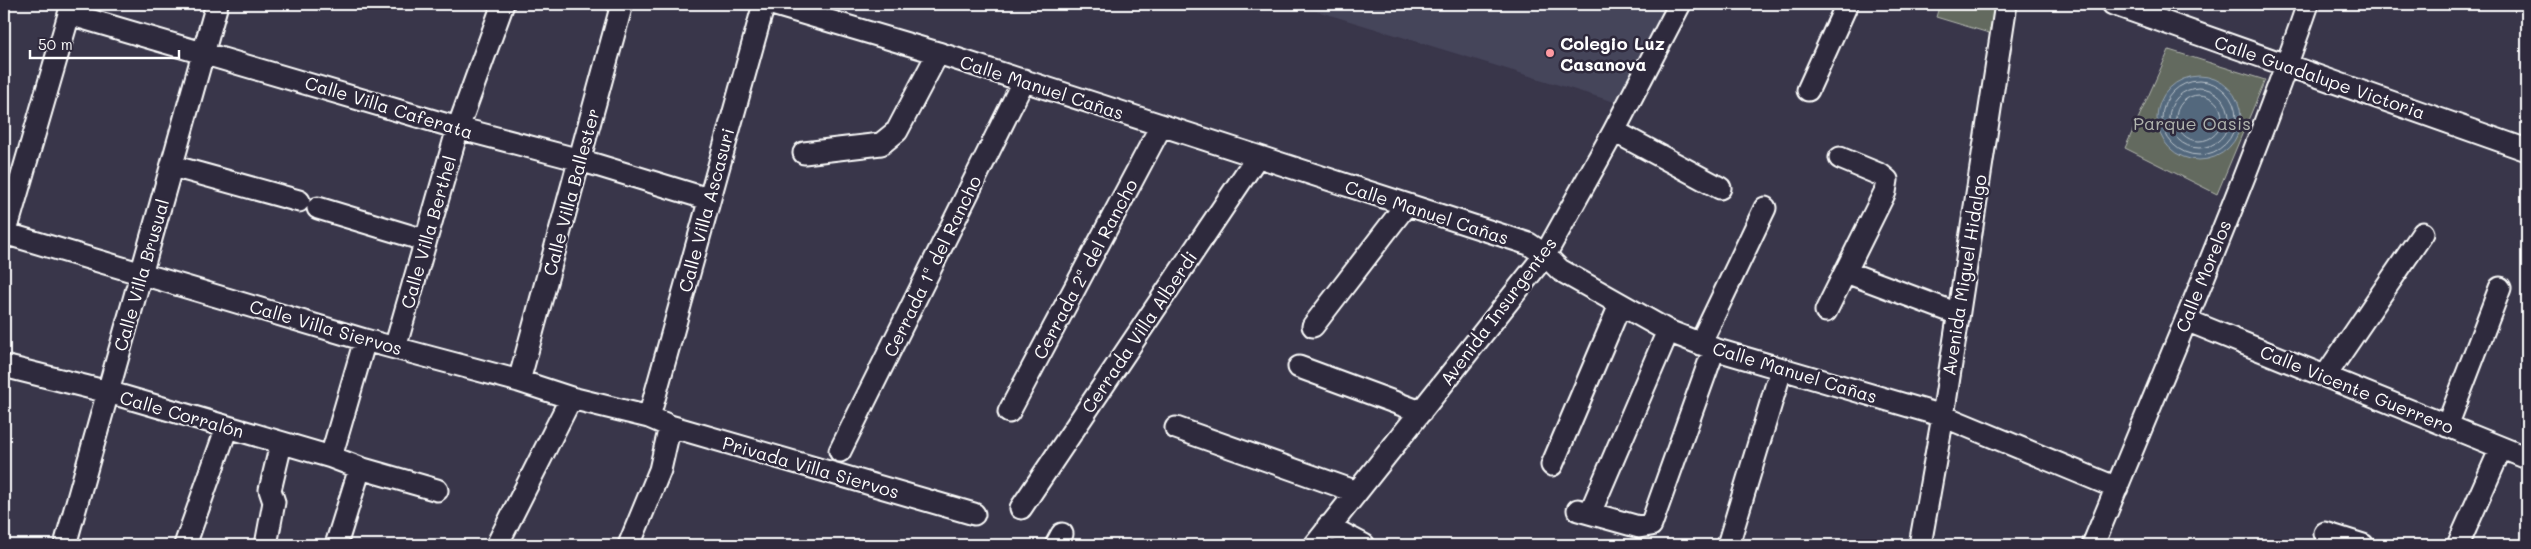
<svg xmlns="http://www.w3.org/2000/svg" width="2531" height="549" viewBox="0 0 2531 549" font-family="Mali,sans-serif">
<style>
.built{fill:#45445a}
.green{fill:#636b5e;stroke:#b1b5ae}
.water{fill:#52687d;stroke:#97a4b1}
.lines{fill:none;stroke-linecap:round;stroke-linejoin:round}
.shore{stroke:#bac3cb;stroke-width:1}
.minor-casing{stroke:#fff;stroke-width:25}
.minor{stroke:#2f2a3d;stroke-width:21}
.poi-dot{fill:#ff9aa2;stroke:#2f2a3d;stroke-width:2}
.labels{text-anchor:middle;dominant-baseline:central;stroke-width:5;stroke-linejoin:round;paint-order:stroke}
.poi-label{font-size:18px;font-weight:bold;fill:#fff;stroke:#2f2a3d;text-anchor:start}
.street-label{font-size:18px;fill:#fff;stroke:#2f2a3d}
.park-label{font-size:18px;fill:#b1b5ae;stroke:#2f2a3d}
</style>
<rect width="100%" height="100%" fill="#39364a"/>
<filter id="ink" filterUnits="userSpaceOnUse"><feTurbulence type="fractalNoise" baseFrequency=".02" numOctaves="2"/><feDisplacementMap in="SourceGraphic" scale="10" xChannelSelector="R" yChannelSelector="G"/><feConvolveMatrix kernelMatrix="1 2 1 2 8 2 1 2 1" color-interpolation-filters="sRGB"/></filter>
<g filter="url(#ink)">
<path class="built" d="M1294,4H1670L1618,103Z"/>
<path class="green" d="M1940,4H1997L1989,33L1936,17Z
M2169,50L2265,80L2217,194L2125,148Z"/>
<path class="water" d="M2157 118a42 42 0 1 1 84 0a42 42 0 1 1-84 0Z"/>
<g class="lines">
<path class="shore" d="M2162 118a37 37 0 1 1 74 0a37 37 0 1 1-74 0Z
M2169 118a30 30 0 1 1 60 0a30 30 0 1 1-60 0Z
M2176 118a23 23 0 1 1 46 0a23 23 0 1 1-46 0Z"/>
<defs>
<path id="minor" d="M772,4L938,53L1529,244L1545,255L1560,270L1668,331L1714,349L1943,416L2117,488
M2113,4L2527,150
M69,14L458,128L580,160L708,199
M1808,90L1847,4
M1614,131L1720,188
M804,153L881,144L897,131L938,53
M172,166L299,201
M318,208L424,240
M4,233L365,340L519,381L571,398L649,417L670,426L974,514
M4,238L72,4
M1846,272L1958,314
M1826,311L1885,192L1887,180L1881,175L1840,158
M2186,320L2527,458
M1313,326L1406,205
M1700,344L1765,208
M395,348L458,128L503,4
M4,366L108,392L331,457L360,468L437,490
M1299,367L1421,412
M2326,375L2423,233
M519,381L622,4
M1009,412L1161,126
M649,417L764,4
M2447,426L2500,288
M1176,428L1357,492
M840,451L1024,80
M331,457L365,340
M1552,465L1620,305
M1021,508L1257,157
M1578,510L1639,527L1651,525L1714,349
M1590,513L1668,331
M1328,526L1364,545
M2325,533L2363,545
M65,545L217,4
M185,545L227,427
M266,545L274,502L270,490L281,444
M336,545L360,468
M497,545L571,398
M629,545L660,470L670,426
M1056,545L1062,534
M1315,545L1545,255L1614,131L1680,4
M1728,545L1781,370
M1920,545L1943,416L2006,4
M2093,545C2166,366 2245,187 2308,4
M2458,545L2501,448"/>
</defs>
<use href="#minor" class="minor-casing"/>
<use href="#minor" class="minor"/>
</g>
</g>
<circle class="poi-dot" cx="1550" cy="53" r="5"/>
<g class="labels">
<g class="poi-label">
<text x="1560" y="43">Colegio Luz<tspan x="1560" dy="21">Casanova</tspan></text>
</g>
<g class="street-label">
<text transform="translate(2320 77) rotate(19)">Calle Guadalupe Victoria</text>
<text transform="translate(1042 87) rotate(18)">Calle Manuel Cañas</text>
<text transform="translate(389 107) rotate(17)">Calle Villa Caferata</text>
<text transform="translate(571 192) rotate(-75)">Calle Villa Ballester</text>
<text transform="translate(706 210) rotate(-75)">Calle Villa Ascasuri</text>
<text transform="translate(1427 212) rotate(18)">Calle Manuel Cañas</text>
<text transform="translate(428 232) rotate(-74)">Calle Villa Berthel</text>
<text transform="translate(932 266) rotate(-64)">Cerrada 1ª del Rancho</text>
<text transform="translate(1085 269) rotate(-62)">Cerrada 2ª del Rancho</text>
<text transform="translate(141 275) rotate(-74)">Calle Villa Brusual</text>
<text transform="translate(1964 275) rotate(-81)">Avenida Miguel Hidalgo</text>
<text transform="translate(2203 276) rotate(-68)">Calle Morelos</text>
<text transform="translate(1498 311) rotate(-53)">Avenida Insurgentes</text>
<text transform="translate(326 327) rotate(16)">Calle Villa Siervos</text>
<text transform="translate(1139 332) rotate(-56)">Cerrada Villa Alberdi</text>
<text transform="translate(1795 372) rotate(17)">Calle Manuel Cañas</text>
<text transform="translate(2357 389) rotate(22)">Calle Vicente Guerrero</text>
<text transform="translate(182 414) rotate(16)">Calle Corralón</text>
<text transform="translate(811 467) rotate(16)">Privada Villa Siervos</text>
</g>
<g class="park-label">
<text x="2192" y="123">Parque Oasis</text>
</g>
</g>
<rect width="2531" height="549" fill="none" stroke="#2f2a3d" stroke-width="20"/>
<rect x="10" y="10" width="2511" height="529" fill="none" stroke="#fff" stroke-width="2" filter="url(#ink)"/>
<path d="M30 50v8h149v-8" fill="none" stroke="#ffffff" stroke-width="2.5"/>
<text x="38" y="50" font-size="15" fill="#ffffff" stroke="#2f2a3d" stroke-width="4" paint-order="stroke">50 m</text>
</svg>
